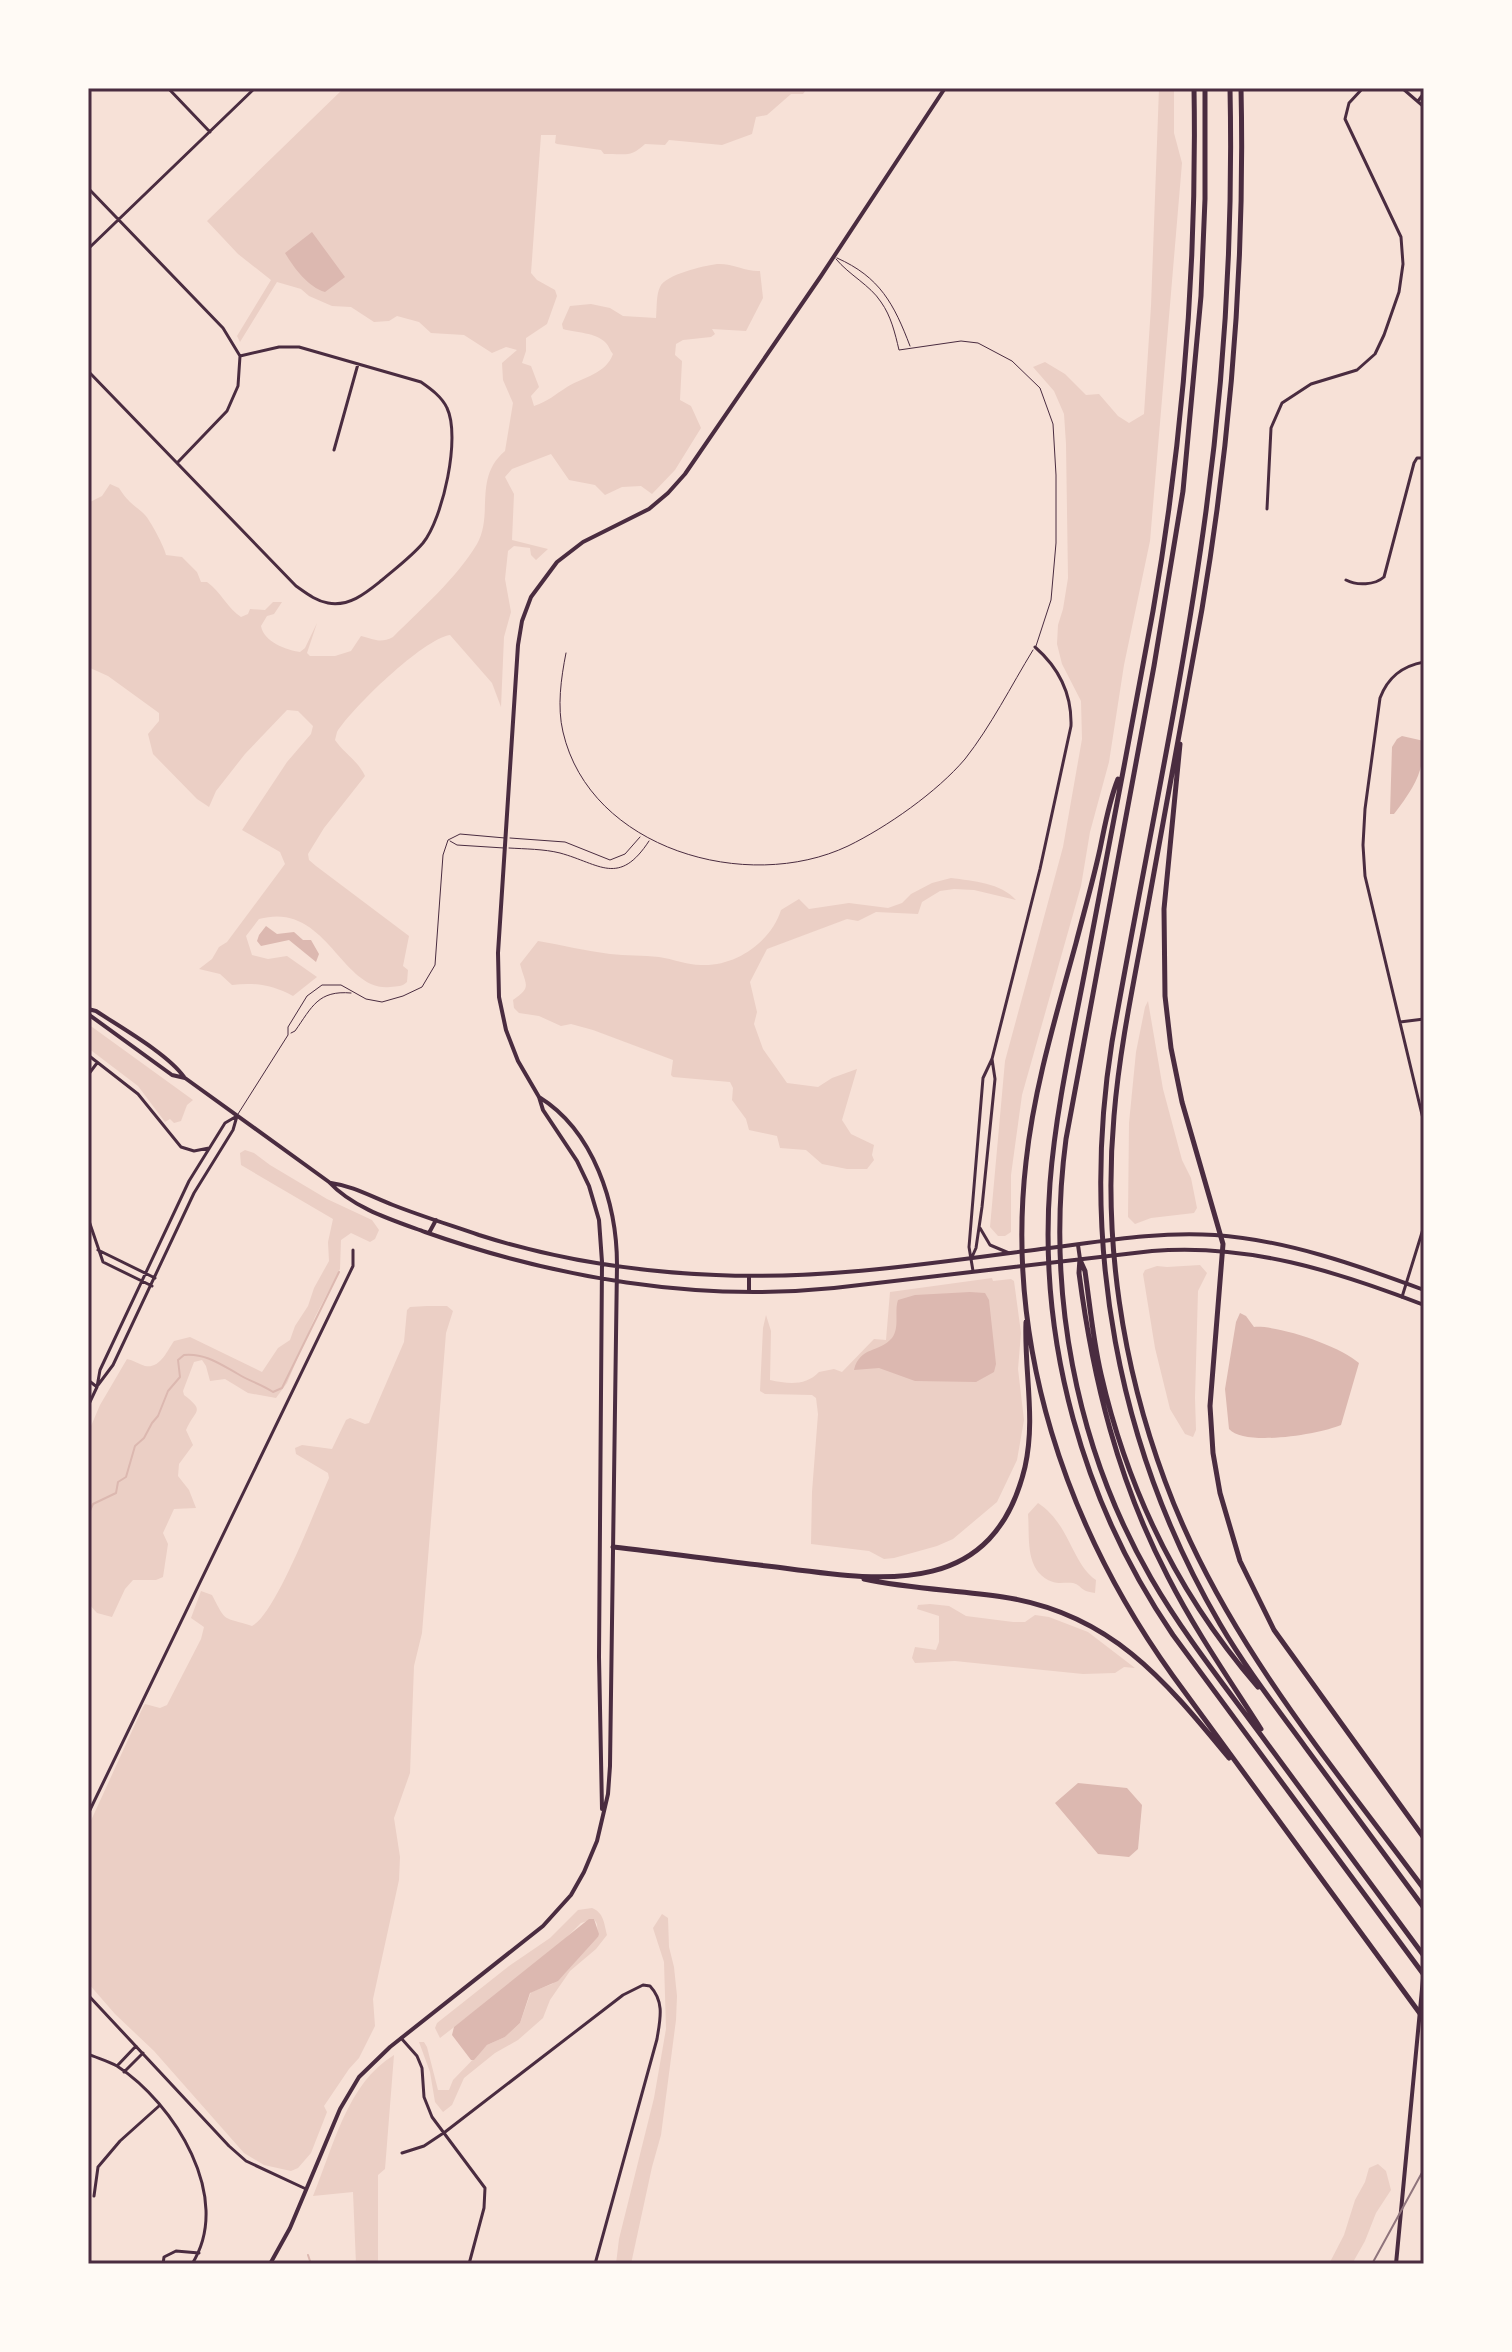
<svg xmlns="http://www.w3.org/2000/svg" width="1512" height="2352" viewBox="0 0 1512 2352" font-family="Ubuntu,sans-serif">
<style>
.green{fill:#ebcfc5}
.water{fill:#dcb8b0}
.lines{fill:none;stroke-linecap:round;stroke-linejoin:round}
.stream{stroke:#dcb8b0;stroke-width:2}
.service{stroke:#4a2c40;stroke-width:1}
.minor{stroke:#4a2c40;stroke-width:3}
.tertiary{stroke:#4a2c40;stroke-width:4}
.secondary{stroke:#4a2c40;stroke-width:4}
.motorway{stroke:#4a2c40;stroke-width:5}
.rail{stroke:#8f747c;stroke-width:2}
.neatline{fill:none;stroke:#4a2c40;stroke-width:3}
</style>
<rect width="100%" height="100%" fill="#f7e1d7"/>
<path class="green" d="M344,88H806V90L803,94H791L767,115L756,117L752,134L722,145L669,140L665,145L645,144C629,159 624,153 604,154L601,150L557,144L555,143L556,135H541L531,273L537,280L555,290L557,296L547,324L526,338V351L522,363L531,366L539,387L531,396L534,406C547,402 556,394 567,387C583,377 606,374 613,354C610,351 609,346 606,343C596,332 576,333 563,329L562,324L570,306L591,304L610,308L623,316L656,318C657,308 656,295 660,287C666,274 704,266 717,264C732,263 747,272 760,271L763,298L746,331L712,329L715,334L711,337L683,340L676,344L675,355L682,361L680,400L691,406L701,428L675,470L652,494L641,486L622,487L605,495L595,485L569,480L551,454L512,469L505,477L514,494L512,540L548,549L536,560L531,555L530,548L514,546L508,551L505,579L511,612L504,637L501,707L492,683L450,635C423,639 352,708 337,732L335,740C344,753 359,762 365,776L324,828L308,854L309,860L316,866L409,936L403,966L408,970L407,982C402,987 398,986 390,987C341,992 327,900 259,919L246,936L252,955L268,959L287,956L317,977L293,996C272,985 255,982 232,985L220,974L199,969L212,959L219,947L227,942L285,864L280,852L242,830L287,762L311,734L313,726L298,711L287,710L245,754L216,791L209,807L197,799L153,754L148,734L159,721V713L108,676L88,667V503L102,496L110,484L119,488C130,505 133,503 145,515C150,520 165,548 166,555L182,557L197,572L201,582H207C221,592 228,609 241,617L248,614L250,609L265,610L273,602H282L274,614L267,616L261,626C264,642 286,650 300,652L305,648L317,623L307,653L310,656H335L351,651L361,636C374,639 380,644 393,637C422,608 455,580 477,544C494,514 473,478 505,451L513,403L503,380L502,363L517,350L506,347L492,353L464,335L431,333L419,322L397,316L389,321L374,322L351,307L332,306L309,296L301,289L277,282L240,342L237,336L271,280L238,254L207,221Z
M1159,88H1174V133L1182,163L1150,541L1124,665L1109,762L1090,832L1081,886L1022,1095L1011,1175V1232L1005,1236H998L990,1227L1005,1061L1063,847L1082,739L1081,701L1062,664L1057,644L1058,625L1063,609L1068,578L1066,444L1064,414L1054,391L1033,367L1045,362L1065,374L1086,395L1099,394L1118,416L1129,423L1144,414L1151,306Z
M951,878C973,881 1001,883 1016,900L974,890L954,889L940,891L922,902L918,914L876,912L858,921L847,919L767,949L750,982L757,1012L754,1024L763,1049L787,1083L818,1087L832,1078L857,1069L842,1120L851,1134L874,1145L872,1155L874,1160L867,1169H847L822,1164L806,1150L780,1148L777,1136L749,1130L746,1119L732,1100L733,1088L730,1082L673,1077L671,1075L673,1060L593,1030L571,1024L561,1026L539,1016L519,1013L514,1008L513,1000C532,987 526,986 520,964L538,941C562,945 586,951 610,954C626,956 643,955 659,957C673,959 687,965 701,965C735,967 771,942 781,910L799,899L809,909L849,903L888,908L902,903L911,894L932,883Z
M1148,1001L1163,1089L1182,1160L1191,1178L1197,1208L1194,1213L1151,1218L1135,1224L1128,1217L1129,1123L1136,1052L1145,1007Z
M88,1024L193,1100L187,1105L181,1121L174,1123L170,1119L165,1122L138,1086L88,1048Z
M245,1150L254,1153L270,1165L327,1199L372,1220L379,1230L375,1239L370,1242L351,1233L341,1240L340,1269L315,1317L287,1383L276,1398L248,1393L225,1379L210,1381L206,1366L202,1360L194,1362L183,1391L184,1395C206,1412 195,1409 186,1430L193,1445L179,1464L178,1476L189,1490L196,1508L174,1509L163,1533L168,1544L163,1577L156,1580H133L125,1589L112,1617L97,1613L88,1603V1433L100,1405L127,1359C133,1360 139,1364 145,1366C160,1369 167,1351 174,1341L190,1337L262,1372L278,1348L290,1340L295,1326L308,1306L314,1288L329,1261L328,1242L333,1219L241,1165L240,1153Z
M1200,1265L1207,1273L1198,1291L1195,1398L1196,1430L1193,1437L1185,1434L1170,1409L1155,1348L1143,1274L1145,1270L1157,1266L1167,1267Z
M992,1278L993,1281L1011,1279L1014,1281L1021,1333L1018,1369L1024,1420L1017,1460L997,1502L953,1539L937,1546L894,1558L884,1559L869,1551L811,1544L812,1492L818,1414L816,1398L812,1395L765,1394L760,1391L763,1328L766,1315L771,1331L770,1380C788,1384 806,1386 819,1372L834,1369L842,1372L874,1339L886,1340L890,1292Z
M427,1306H447L453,1311L446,1333L422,1633L414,1666L410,1773L394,1818L400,1857L399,1880L373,1999L375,2026L359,2058L349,2069L324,2106L327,2112L311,2153L298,2168L291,2171L264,2165L244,2153L154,2051L115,2014L88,1983V1827L143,1707L145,1704L160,1708L167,1705L201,1639L204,1627L191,1618L201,1591L212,1595C227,1624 222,1616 252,1626C276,1614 316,1507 329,1478L328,1473L296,1454L295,1448L302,1445L332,1449L346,1420L350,1418L365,1424L369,1423L404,1342L407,1310L410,1307Z
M1038,1503C1070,1524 1072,1564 1096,1580L1095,1593C1079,1591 1082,1585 1073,1583C1066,1582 1060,1584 1053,1582C1024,1572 1030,1538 1028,1514Z
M930,1604L949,1606L966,1616L1013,1622H1025L1035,1615L1049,1617L1088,1632L1135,1668L1124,1667L1115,1673L1083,1674L955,1661L915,1663L912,1658L915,1647L936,1650L939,1642V1616L917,1609L918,1605Z
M592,1908C604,1913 604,1923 607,1935L596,1949L570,1971L550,2000L543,2018L518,2040L495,2053L464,2078L452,2105L443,2112L435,2102L430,2072L419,2042H424L427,2047L438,2090H449L453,2080L487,2045L505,2037L520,2023L531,1992L552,1984L564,1974L598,1937L597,1924L594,1919L581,1923L556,1948L440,2038L435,2028L437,2023L509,1966L550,1938L578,1910Z
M662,1914L668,1918L669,1947L674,1967L677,1996L676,2020L661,2135L652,2167L631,2264H616L619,2239L654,2098L666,2029L664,1962L653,1928Z
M394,2055L385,2169L378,2175V2264H356L353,2192L313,2196C333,2148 347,2083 394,2055Z
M1378,2164L1386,2171L1391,2190L1376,2213L1365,2241L1352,2264H1329L1344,2235L1355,2200L1365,2182L1369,2168Z"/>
<path class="water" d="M312,232L345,277L325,292C308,287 294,268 285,253Z
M1402,736L1424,741C1424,773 1413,789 1394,814H1390L1392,747L1397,739Z
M266,926L277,934L294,932L303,940H311L319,954L316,962L289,940L261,946L257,941L259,935Z
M970,1292L985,1293L989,1300L996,1364L994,1372L976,1382L915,1381L879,1368L854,1370C860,1346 879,1353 892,1338C900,1327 894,1312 898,1300L915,1295Z
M1240,1313L1246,1316L1254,1327C1279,1325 1340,1346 1359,1363L1341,1425C1320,1434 1245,1447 1229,1429L1225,1389L1236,1322Z
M1078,1783L1127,1788L1142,1805L1138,1849L1129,1857L1098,1854L1055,1803Z
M589,1919H594L599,1934L598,1937L558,1981L530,1993L520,2023L505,2037L487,2045L474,2060H471L452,2035L454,2027Z"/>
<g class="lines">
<path class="stream" d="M88,1515L93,1504L116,1493L118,1482L126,1477L135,1446L144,1438L152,1423L158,1416L168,1391L180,1377L178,1360L184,1355C205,1353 220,1364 238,1374C249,1381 261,1384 273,1392L282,1388L339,1272
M308,2255L311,2264"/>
<path class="service" d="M837,258C880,277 894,304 910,346
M836,259C849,275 870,285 881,302C891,316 895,333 899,350L961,341L978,343L1012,361L1040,388L1053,424L1056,475V543L1051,600L1036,646
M566,653C561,678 557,707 563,732C590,849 747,894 848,846C887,827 937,792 965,759C991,726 1011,686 1033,650
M510,838L565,842L610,860L625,854L640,837
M450,841L457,845L504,848
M509,848C525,849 544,849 560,853C600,864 619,887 649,841
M291,1033L295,1031C312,1007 318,990 351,993
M238,1114L288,1035V1027L307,996L322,985H341L366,999L382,1002L403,996L422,987L435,965L443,855L448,840L460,834L505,838"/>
<path class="minor" d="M168,88L210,132
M1402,88L1424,107
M1418,101L1424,93
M88,188L223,328L240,356L238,386L227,411L178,462
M88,249L255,88
M88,371L296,586C306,593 316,601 328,603C350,607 367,592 382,580C396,568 411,557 423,543C443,518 461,437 447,408C442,397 431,389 421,382L299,347H279L240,356
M334,450L358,364
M1267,509L1271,428L1282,403L1311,384L1357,370L1375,354L1384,335L1399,292L1403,264L1401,237L1345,119L1349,103L1363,88
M1346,580C1357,586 1375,585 1384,577L1414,463L1417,458H1424
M1424,662C1402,666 1388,677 1380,698L1365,809L1363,845L1365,876L1424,1123
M1400,1022L1424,1019
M88,1055L138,1094L181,1147L194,1151L209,1148
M88,1075L97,1063
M88,1218L103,1262L152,1286
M980,1228L990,1245L1009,1253
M98,1250L155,1278
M972,1257L976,1248L982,1207L995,1079L992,1059
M973,1271L969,1247L983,1078L992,1059L1040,869L1071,726C1072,694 1059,668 1035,647
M1402,1297L1424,1226
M88,1380L97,1387
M98,1385L113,1365L194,1193L233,1130L237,1116
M88,1406L97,1387L100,1370L189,1181L225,1123L237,1116
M88,1814L353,1266V1250
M88,1995L229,2146L246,2161L306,2189
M401,2038L417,2056L422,2068L424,2097L432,2117L485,2188L484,2208L469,2264
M88,2054C97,2058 108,2061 117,2066C174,2103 234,2198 192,2264
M117,2066L136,2046
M124,2072L143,2053
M402,2153L424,2146L445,2132L623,1995L643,1985L650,1986C665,2002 660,2020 657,2039L595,2264
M94,2196L98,2167L120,2141L159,2106
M163,2264L164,2257L176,2251L199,2253"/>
<path class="tertiary" d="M539,1097C594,1131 617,1204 617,1265
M602,1262L599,1220L589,1186L577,1161L543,1110L539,1097L518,1061L506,1030L499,997L498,953L518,645L522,621L531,597L557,562L583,542L649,509L668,493L685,474L821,276L945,88"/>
<path class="secondary" d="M88,1009L96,1011C120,1027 168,1054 184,1077
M88,1014L172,1075L185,1078L329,1182C353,1208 392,1220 425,1232C555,1278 696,1302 834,1288L1152,1251C1247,1243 1336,1271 1424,1305
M331,1183C353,1186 372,1197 393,1205C421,1216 450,1225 479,1235C554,1259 637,1272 716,1275C824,1280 934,1263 1041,1249C1098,1242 1156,1231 1215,1235C1286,1240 1357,1265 1424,1290
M429,1233L436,1220
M1078,1245L1080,1259
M749,1292V1276
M602,1809L599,1657L602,1262
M270,2264L290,2228L340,2109L359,2077L390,2047L543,1926L571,1895L584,1872L597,1841L608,1794L610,1766L617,1265
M1396,2264L1424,1968"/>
<path class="motorway" d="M1194,88C1197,263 1183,439 1153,611C1132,726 1110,840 1088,955C1074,1030 1056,1106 1050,1183C1038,1342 1083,1503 1173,1635L1424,1975
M1205,88V199L1201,296L1183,491L1154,666L1066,1139C1046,1289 1075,1446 1151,1578C1185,1637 1229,1691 1269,1746C1321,1816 1372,1886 1424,1956
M1230,88C1233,229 1225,371 1206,511C1182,689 1143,865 1112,1042C1080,1242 1117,1448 1220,1624C1245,1667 1276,1707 1306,1748C1345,1801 1385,1855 1424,1908
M1241,88C1245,263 1231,437 1202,609C1185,706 1167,803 1149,900C1136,972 1120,1043 1114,1116C1103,1240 1122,1365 1165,1481C1221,1634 1328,1760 1424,1889
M1180,744L1164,909L1165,996L1171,1048L1182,1102L1223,1244L1210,1406L1213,1453L1220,1493L1240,1561L1274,1630L1424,1838
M1118,779C1109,801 1105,825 1100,849C1093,881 1084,912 1076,943C1056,1016 1034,1087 1026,1162C1005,1346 1066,1527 1173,1676L1424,2019
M1080,1259L1079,1273C1093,1380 1118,1481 1168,1577C1195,1630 1229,1679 1261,1729
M1080,1260L1085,1271C1090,1306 1093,1340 1101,1374C1128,1492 1178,1595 1258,1687
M613,1547C667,1553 722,1561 776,1567C882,1581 993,1600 1025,1467C1036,1418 1024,1371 1026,1322
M864,1579C910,1589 957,1590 1003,1597C1110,1613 1164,1679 1229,1758"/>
<path class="rail" d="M1372,2264L1424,2169"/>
</g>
<rect width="1512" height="2352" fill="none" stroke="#fffaf5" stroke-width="180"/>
<rect x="90" y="90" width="1332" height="2172" class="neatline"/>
</svg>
